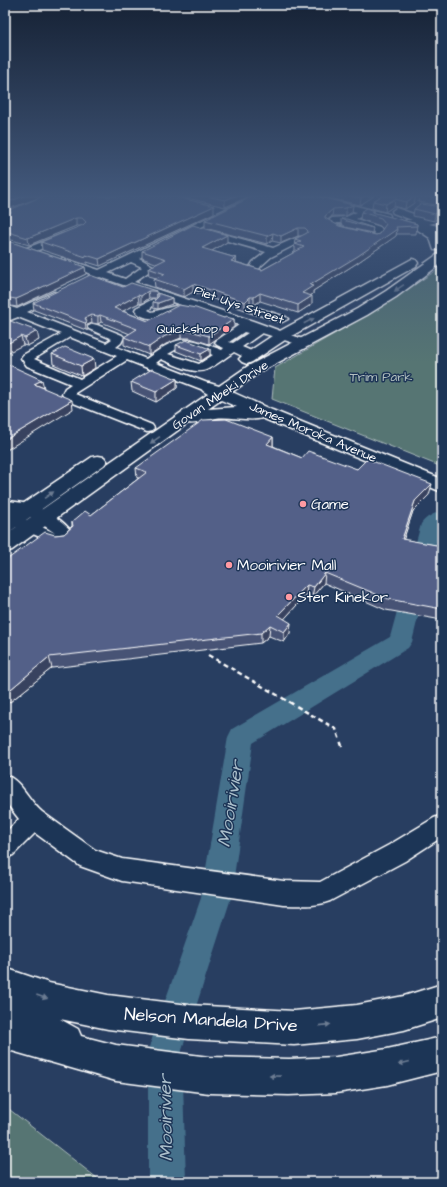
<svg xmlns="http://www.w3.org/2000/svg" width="447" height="1187" viewBox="0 0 447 1187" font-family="'Architects Daughter',sans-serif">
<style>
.green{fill:#567473;stroke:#aabab9}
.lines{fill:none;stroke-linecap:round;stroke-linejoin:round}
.river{fill:#45708b;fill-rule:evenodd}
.minor-casing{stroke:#fff;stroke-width:3}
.major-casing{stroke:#fff;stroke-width:3}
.highway-casing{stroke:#fff;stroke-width:3}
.path{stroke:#fff;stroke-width:2.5;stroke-dasharray:5 3.5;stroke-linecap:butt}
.minor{fill:#1d3557;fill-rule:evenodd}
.major{fill:#1d3557;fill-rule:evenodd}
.highway{fill:#1d3557;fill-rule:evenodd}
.wall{fill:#475375;stroke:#fff}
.shaded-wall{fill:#39435f;stroke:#fff}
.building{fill:#526088;stroke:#fff}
.oneway{fill:#6c7c92}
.poi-dot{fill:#ff9aa2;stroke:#1d3557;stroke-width:1.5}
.labels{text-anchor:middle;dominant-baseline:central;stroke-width:3;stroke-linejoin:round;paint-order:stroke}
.far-street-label{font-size:13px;fill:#fff;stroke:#1d3557}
.far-poi-label{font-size:13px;fill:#fff;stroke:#1d3557;text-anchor:end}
.far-park-label{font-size:13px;fill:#b3c0c0;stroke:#1d3557}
.poi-label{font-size:15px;fill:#fff;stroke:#1d3557;text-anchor:start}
.near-street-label{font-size:18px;fill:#fff;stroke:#1d3557}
.near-water-label{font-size:19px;font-style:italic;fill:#abbfcb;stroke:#1d3557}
</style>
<rect width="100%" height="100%" fill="#283e61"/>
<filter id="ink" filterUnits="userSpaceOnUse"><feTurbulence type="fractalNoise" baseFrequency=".025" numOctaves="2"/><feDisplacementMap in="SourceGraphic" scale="8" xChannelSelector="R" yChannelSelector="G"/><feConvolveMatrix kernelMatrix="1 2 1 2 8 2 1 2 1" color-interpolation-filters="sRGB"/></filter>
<g filter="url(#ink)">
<path class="green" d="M442,267V467L272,399L275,368L367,315Z
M5,1106L102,1182H5Z"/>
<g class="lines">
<path class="river" d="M442,511V526L440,527L412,642L408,648L253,743L231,898L182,1050L186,1182H148V1050L201,898L228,737L232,729L390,637L421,524C426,517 434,513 442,511Z"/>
<defs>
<path id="minor" d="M253,196H263L139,258L153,266L151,270L134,282L253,321L308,341L310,343L308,345H300L262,333L242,347L256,353L258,356L256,359H248L234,352C226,357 218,364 208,369C195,376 174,364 161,359L156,363L210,384L212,387L210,390L206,391L127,360L75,393V394L152,425L154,428L152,431L147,432L66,400L62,394L65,388L71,384L27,366L21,358L23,355L61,334L18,317L5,322V315L9,313L6,310L11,307L17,309L54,292L58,293L59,295L58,297L27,312L106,343L112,339L89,329L87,327L93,324L97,325L122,335L124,337L121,343L116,347L146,359C179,335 183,335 222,350L224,348L217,345L215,343L216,341L239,325L100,277L94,279L90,278L89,276L91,274L60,263L58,261L63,258L99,270ZM131,262L142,267L125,279L108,273ZM244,332L248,333L233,343L229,342ZM70,337L117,356L80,379L34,359ZM186,345L213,355L199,364L168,354L182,346Z
M300,196H314L389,214L390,216L386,219L366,214L356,219L380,227L384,232L378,240L375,241L339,232L325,224L332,218L346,217L357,212L301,198ZM337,223H347L374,232L373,235L345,228L336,224Z
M396,208L425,218H434L442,215V221L429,224L442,227V233L406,224L405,222L406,220H412L393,213L392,211Z
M206,229L273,248L298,237H304L306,239L271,257L261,266L257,272L253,273L248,270L253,262L266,252L203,234L201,232Z
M63,234L66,235L68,237L66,239L33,252H27L25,250L27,248Z
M153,299L158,302L148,310L152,312L179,305L184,308L183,310C168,314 147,326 135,310L136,308Z
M251,306L286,317L288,319L282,322L247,311L246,309Z
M5,500C12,502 20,502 27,504C44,508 64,520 74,535C69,542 62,545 54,543L7,523L5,521ZM17,512L31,517L55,533L19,517Z
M5,775C21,780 29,801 42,812L95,850L122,859L284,881L320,882L389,845L434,818L442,815V837L405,861L330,901C315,907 300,905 284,905L122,881L80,866L35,833L13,855L5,859V833L19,819L5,801Z"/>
<path id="major" d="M416,221C424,223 440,230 442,240C443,243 442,247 442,250H434L430,238L412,226L410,224L412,222Z
M442,253V263L396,297L367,315L260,372L232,392L272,410L442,479V492L262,418C251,422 230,416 216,418C207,419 197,425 188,423L12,550L5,552V535L208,394L203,391L201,388L203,385L209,383L219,386L248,366L357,309L386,291L438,254ZM221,400L237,407L208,409Z
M412,259L416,260L418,263L416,266L288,338L252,362L247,364L242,362L239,359L242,356L278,332Z
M98,456L104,457L107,461L104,465L12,530L5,531V516L92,457Z"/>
<path id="highway" d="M5,968L49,983L108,995L189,1005L294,1011L357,1005L404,996L442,984V1018L404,1030L357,1039L294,1045L189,1039L108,1029L60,1019L78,1029L81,1036L116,1045L209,1057L289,1059L336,1057L387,1049L442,1037V1071L387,1085L336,1093L289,1095L209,1093L116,1081L5,1049Z"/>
</defs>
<use href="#minor" class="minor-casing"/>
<use href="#major" class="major-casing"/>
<use href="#highway" class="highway-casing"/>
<path class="path" d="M208,655L336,729L342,746"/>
<use href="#minor" class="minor"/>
<use href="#major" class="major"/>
<use href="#highway" class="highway"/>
</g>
<path class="wall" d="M5,196L214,213L100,266L87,262V265L42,250L41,242L82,226H76L29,245L5,238V212L35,199L5,210Z
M179,196H250L225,207Z
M320,196H374L360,205Z
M382,196L414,203L405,209L394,206L385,212L372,208L373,201Z
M415,196H442V206L418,202L419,198Z
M353,205L352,212L346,216H332L328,220L339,226L376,235L379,234L383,229L380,226L360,219L361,212L375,213L417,224L416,234H396V236L357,263L313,291V294L310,295L312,304L298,313L260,301L254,305H250L245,310L193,292L184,297L155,287L154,279L156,278L149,276L148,268L158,264L142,258V251L227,242L212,251L236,258V262L262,270L295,252V247H294L295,239L302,236H298L281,243L272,241L267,244L205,228V220Z
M442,207L434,221L413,216L414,209Z
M341,219L373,228L372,233L345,227L341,224Z
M5,240L85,267L86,274L22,305L17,307L11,306L7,307L6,309V312L5,313Z
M123,287L156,291L157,298V293L172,298V304L158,309L153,308V302L157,298H149L141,304L139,303L123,311L148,321L224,318L234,319V327L209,344L190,338H181L166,344L149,355L124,345V337L130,334L101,322L98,324L92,323L87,325L88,330H86L34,310L33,303Z
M5,319L39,340L27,346L23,345Z
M176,345L210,349V355L201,361L176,351Z
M52,354L95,368L82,376L53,364Z
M177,379V388L156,402L132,391L131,382Z
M273,437V446L302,458L357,469L429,495L413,511L403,540L442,546V620L386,610L324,583L312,597L306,595L284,619L290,633L284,642L269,636L261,643L52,668L5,706L55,535L64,534L72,526V522L91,515L139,478H137L136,468Z"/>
<path class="shaded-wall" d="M24,196H44L5,210V203Z
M235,196H250L225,207V200Z
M365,196H374L360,205L361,198Z
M416,196L414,203L405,209L406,202Z
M395,199L394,206L385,212L386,204Z
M353,205L352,212L346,216V208Z
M214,206V213L100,266L99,259Z
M333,209L332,216L324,223L325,216Z
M442,209V216L434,221L435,214Z
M76,218V226L29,245L28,238Z
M298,228V236L281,243V236Z
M397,229L396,236L357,263L313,291V294L301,301L302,293L310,285Z
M273,233L272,241L267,244V236Z
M227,235V242L203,256L202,248Z
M236,258V266L231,261Z
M85,267L86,274L17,307L16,299Z
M193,284V292L184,297V289Z
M148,291L149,298L141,304V296Z
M260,293V301L254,305V297Z
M138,295L139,303L115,315L114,308Z
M312,296V304L298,313V305Z
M250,297V305L245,310V302Z
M10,298L11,306L7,307L6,309V312L5,313V299Z
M172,298V304L158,309V303Z
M91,315L92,323L87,325L88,330H86L85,318Z
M100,315L101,322L98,324V316Z
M234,319V327L209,344V336Z
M37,331L39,340L27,346L25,338Z
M181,331V338L166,344L149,355V347L165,336Z
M21,336L23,345L5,354V345Z
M210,349V355L201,361V354Z
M94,359L95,368L82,376L81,366Z
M177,379V388L156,402V392Z
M42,380L44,388L34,384Z
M72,400L73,409L5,451V440Z
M273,437V447L267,444Z
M432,484L429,495L413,511L400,550L402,539L415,501Z
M325,573L324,583L312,597L314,587Z
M307,585L306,595L278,626V615Z
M291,623L290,633L284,642V632Z
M270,625L269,636L261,643V633Z
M49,657L52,668L5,706V694Z"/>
<path class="building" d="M5,196H24L5,203Z
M43,196H173L214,206L99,259L86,255V257L41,242L83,225L86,222L82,218H76L28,238L5,231V214L12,212H5Z
M206,196H235L225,200Z
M253,196H315L353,205L346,208L333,209L325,216V218L339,226L376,235L379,234L386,224L381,218L361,212L367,208L375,211L372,212L417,224V226L396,227L397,229L358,256L310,285L313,286L302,293L312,296L298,305L260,293L254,297H250L245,302L193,284L184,289L154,279L165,274L148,268L166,259L142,251L193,225L227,235L202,248L236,258L231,261L262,270L304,247L295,244L301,241L295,239L307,233L308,231L305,228H298L281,236L273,233L267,236L205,220Z
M350,196H365L361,198Z
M382,196H416L406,202L395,199L386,204L373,201Z
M426,196H442V199Z
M420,204L442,207V209L435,214L414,209Z
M341,219H347L373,228L346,221Z
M5,240L85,267L21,297L16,299L10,298L5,299Z
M90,275L123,287L131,283L156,291H148L141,296L138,295L114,308L148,321L179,305L196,308L224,318L226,317L234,319L209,336L190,331H181L165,336L149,347L124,337L137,329L100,315L98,316L91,315L85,318L87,322L85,323L33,303Z
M157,293L172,298L158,303L153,302L159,296Z
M5,319L37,331L25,338L21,336L5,345Z
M186,340L210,349L201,354L176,345Z
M65,347L94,359L81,366L52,354Z
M5,363L42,380L34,384L72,400L5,440Z
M152,369L177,379L156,392L131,382Z
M226,419L273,437L267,444L302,458L308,451L357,469L367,459L432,484L415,501L402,539L442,546V609L388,599L325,573L314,587L307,585L278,615L291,623L284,632L270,625L261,633L49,657L5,694V561L45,532L55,535L64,534L73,526L72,522L85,511L91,515L147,472L136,468L203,420Z"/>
<defs><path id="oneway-solid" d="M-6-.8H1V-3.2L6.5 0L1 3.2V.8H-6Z"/></defs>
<g class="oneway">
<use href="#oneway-solid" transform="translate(399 288) rotate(145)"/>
<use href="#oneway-solid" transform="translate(309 321) rotate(-28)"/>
<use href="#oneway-solid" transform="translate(155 440) rotate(145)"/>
<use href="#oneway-solid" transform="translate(49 495) rotate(-34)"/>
<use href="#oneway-solid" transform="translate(42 997) rotate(19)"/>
<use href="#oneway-solid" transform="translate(325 1025) rotate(-6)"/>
<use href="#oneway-solid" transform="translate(404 1063) rotate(166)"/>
<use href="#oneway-solid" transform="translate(275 1076) rotate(-179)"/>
</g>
</g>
<linearGradient id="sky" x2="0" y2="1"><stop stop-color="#162235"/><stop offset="0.54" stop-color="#42587b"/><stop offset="1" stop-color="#42587b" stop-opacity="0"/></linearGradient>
<rect width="447" height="362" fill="url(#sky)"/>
<g class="poi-dot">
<circle cx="226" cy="329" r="4"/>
<circle cx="303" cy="504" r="4"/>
<circle cx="229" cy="565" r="4"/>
<circle cx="289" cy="597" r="4"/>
</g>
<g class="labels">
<g class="far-street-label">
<text transform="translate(239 305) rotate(19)">Piet Uys Street</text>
<text transform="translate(220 395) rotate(-34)">Govan Mbeki Drive</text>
<text transform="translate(313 432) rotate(23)">James Moroka Avenue</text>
</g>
<g class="far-poi-label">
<text x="218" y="329">Quickshop</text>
</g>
<g class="far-park-label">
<text x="381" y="377">Trim Park</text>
</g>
<g class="poi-label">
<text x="311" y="504">Game</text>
<text x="237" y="565">Mooirivier Mall</text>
<text x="297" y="597">Ster Kinekor</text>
</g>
<g class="near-street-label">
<text transform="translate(211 1020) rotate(4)">Nelson Mandela Drive</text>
</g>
<g class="near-water-label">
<text transform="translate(231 804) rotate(-81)">Mooirivier</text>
<text transform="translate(166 1118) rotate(-91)">Mooirivier</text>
</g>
</g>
<rect width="447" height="1187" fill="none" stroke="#1d3557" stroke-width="20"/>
<rect x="10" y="10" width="427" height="1167" fill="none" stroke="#fff" stroke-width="1.5" filter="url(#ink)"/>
</svg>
